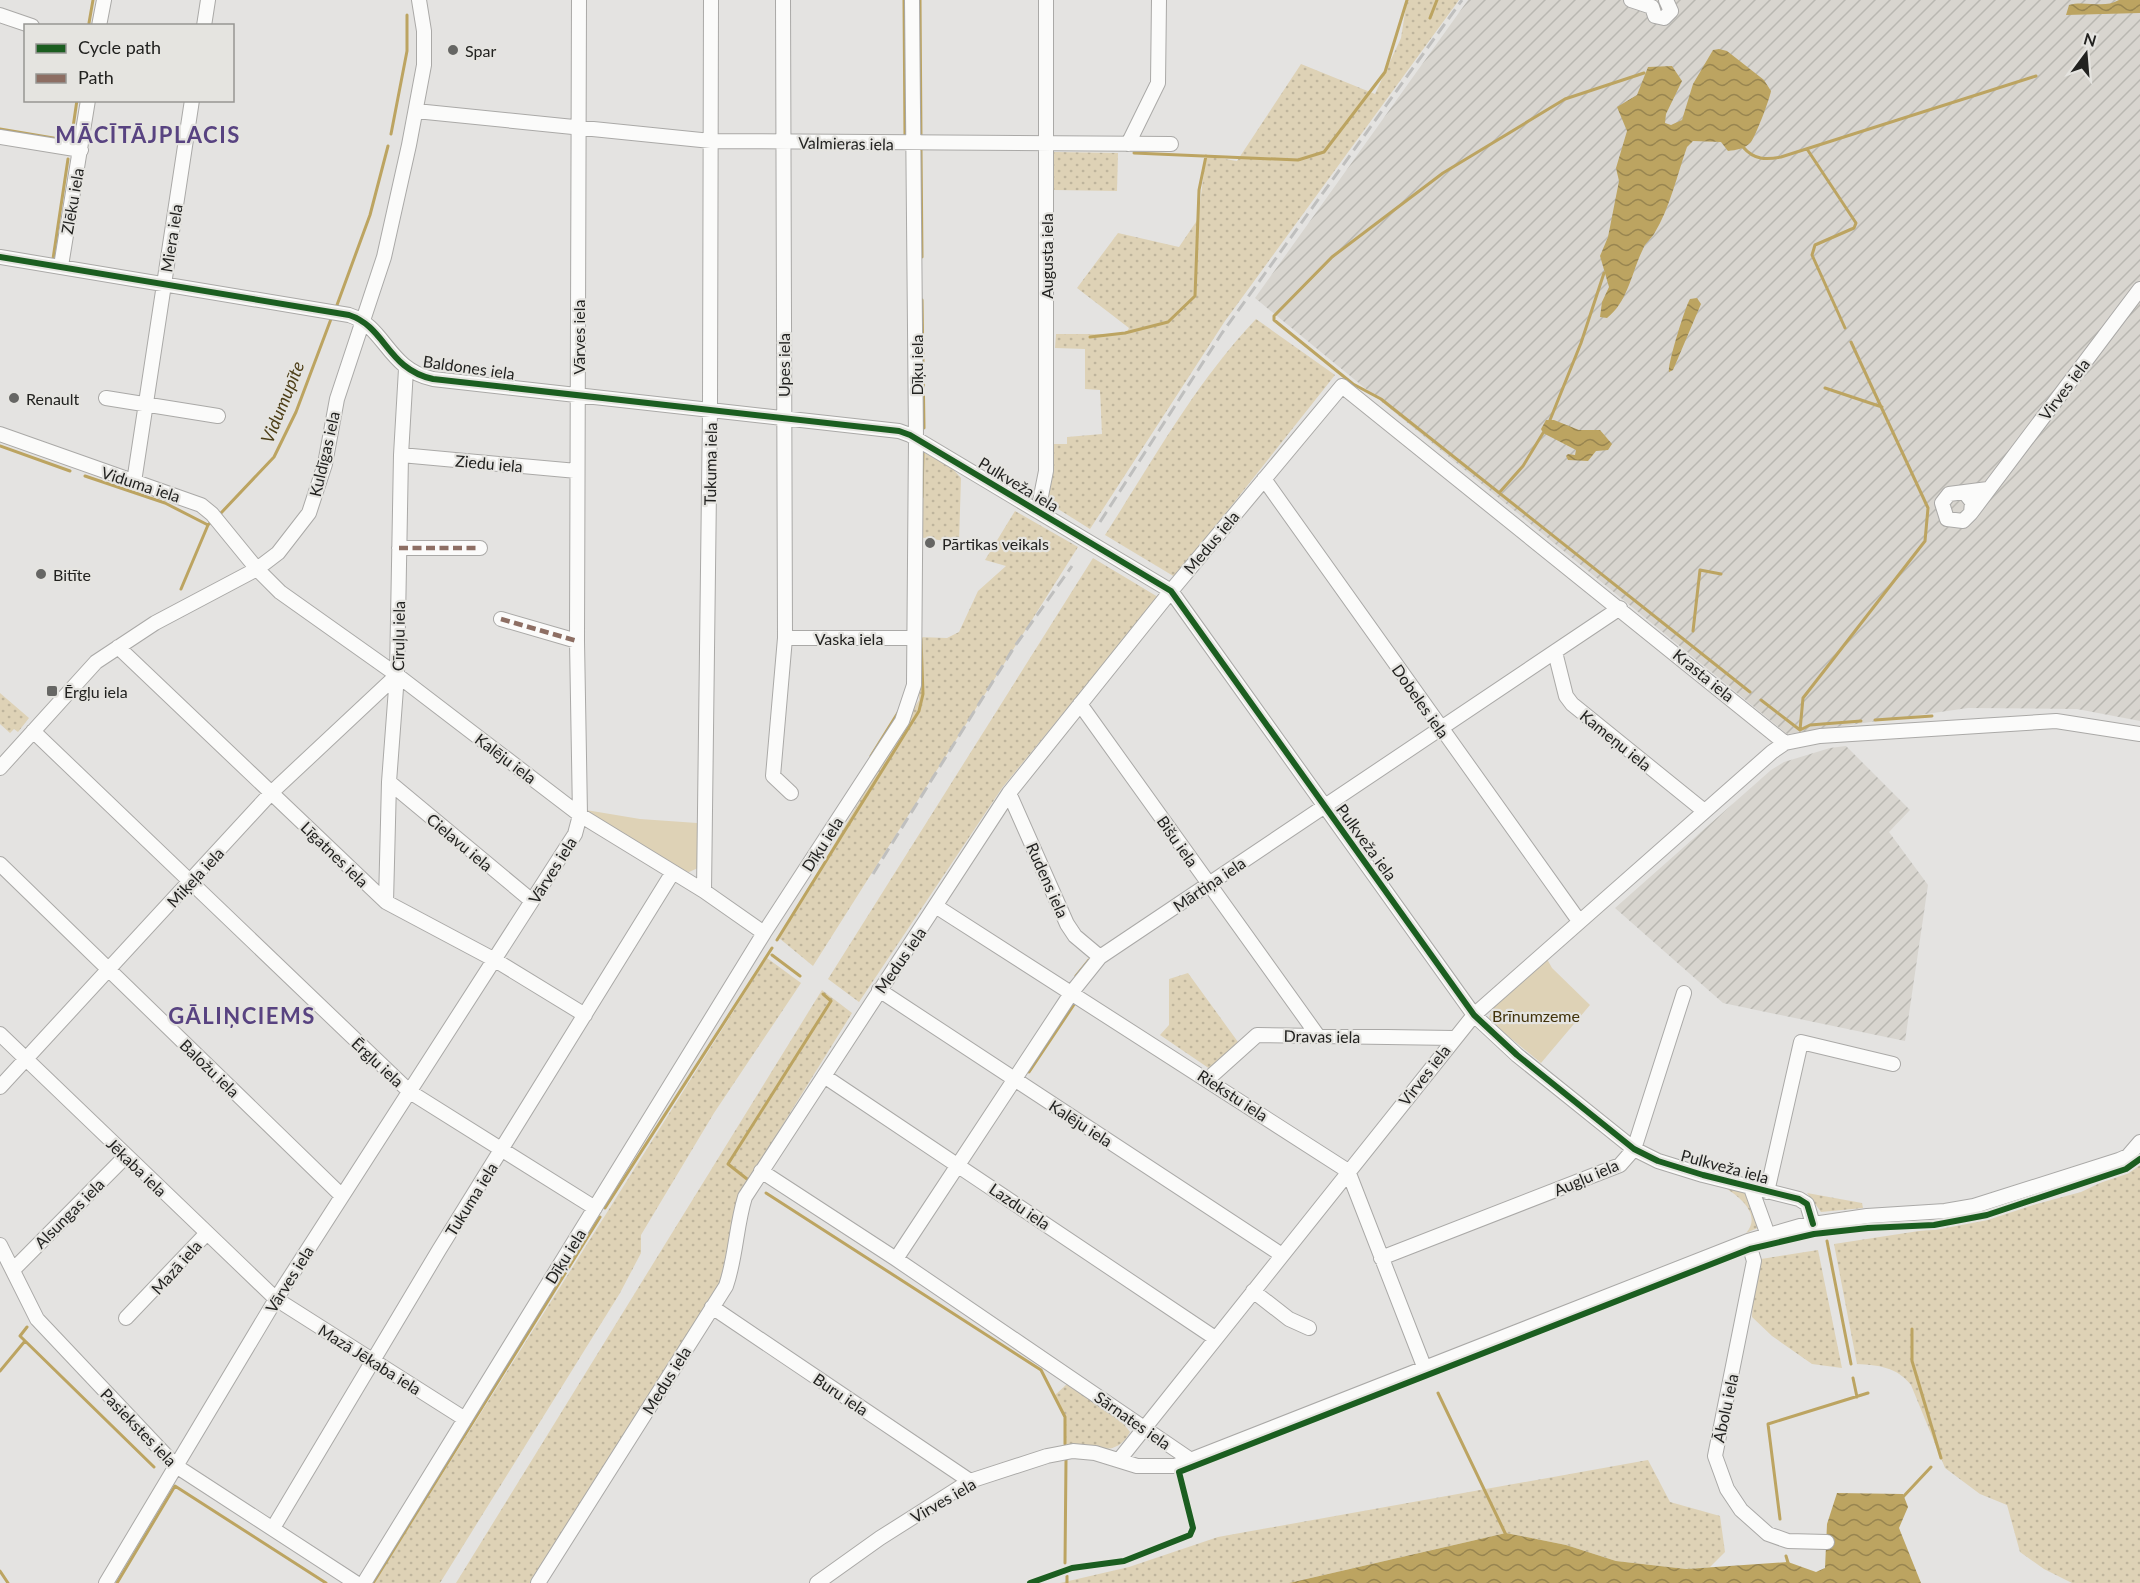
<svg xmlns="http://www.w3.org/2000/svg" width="2140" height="1583" viewBox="0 0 2140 1583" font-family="Lato,sans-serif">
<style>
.industrial{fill:url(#industrial-furrows)}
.grass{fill:url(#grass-dots)}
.green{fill:#ded2b6}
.water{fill:url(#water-waves)}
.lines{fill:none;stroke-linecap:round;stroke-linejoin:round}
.stream{stroke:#bca461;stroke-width:3}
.minor-casing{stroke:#aaa9a7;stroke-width:16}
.minor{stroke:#fbfbfa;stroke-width:14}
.rail{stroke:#bfbfbe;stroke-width:3;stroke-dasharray:12 6;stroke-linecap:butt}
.quiet{stroke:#8d6e63;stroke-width:4.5;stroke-dasharray:9 4.5;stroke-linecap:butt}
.cycleway-casing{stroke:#e5e4e0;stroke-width:10}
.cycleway{stroke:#1b5e20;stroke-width:6}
.poi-dot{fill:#666664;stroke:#e5e4e0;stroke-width:2}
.labels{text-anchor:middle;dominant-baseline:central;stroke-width:4.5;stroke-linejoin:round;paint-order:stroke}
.poi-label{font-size:16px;fill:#222220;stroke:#e5e4e0;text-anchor:start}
.street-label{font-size:16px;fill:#222220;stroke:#e5e4e0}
.park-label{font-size:16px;fill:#42330b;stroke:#e5e4e0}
.water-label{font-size:18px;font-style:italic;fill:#4d3e17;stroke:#e5e4e0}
.district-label{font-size:22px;font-weight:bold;letter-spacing:1.5px;fill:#584381;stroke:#e5e4e0}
</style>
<defs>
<pattern id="industrial-furrows" width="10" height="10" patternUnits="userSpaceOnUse" patternTransform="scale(1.5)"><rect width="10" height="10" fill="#d8d5cf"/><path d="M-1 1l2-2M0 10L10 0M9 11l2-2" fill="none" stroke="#b9b7b1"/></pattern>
<pattern id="grass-dots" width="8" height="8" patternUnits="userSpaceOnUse" patternTransform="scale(1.5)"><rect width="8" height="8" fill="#ded2b6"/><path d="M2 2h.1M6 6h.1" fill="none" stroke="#beb49c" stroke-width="1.8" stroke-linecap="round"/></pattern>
<pattern id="water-waves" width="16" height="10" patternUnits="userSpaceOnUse" patternTransform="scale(1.5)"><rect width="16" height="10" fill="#bca461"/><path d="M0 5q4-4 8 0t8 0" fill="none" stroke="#988550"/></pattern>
</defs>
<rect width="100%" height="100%" fill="#e4e3e1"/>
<path class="industrial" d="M1468,0H2140V721L2077,709L1968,708L1787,734L1255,298Z
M1846,746L1910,810L1889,832L1928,885L1905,1041L1723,1003L1615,908L1771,770L1784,762L1830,748Z"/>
<path class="grass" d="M1407,0H1459L1225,321L1090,529L1047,502L1051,444H1067V437L1102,434L1100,390L1085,389V349L1055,348L1056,334H1126L1129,328L1077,288L1118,233L1179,247L1198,219L1206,156L1237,161L1301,64L1375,94L1401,38Z
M1054,152L1118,153L1117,191L1054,190Z
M1256,319L1335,375L1175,577L1105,535C1152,462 1196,382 1256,319Z
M921,451L951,467L961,478L959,543L918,537Z
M1015,511L1078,547L813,966L779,938L919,700V637L947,638L959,632L978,591L1006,566L985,560Z
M1093,558L1158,597L1002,788L859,1002L828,979Z
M0,693L29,718L18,732L14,729L10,733L0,724Z
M767,958L801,983L714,1113L641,1235V1253L620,1293L440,1583H374Z
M1188,973L1238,1042L1210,1069L1160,1035L1169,1025V979Z
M822,990L852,1013L738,1197L720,1282L530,1583H456Z
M2140,1164V1583H2072L2044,1569L2020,1552L2007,1505L1980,1494L1945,1468L1911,1385C1897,1367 1878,1365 1857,1364L1834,1244L1958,1225L2081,1192Z
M1722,1186L1745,1192L1760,1227L1746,1233C1763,1214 1738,1195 1722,1186Z
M1807,1193L1862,1203L1863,1208L1821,1212Z
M1818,1250L1842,1368L1812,1364L1772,1336L1752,1317L1753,1297L1761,1259Z
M1067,1384L1123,1423L1130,1432C1115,1460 1093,1445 1065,1444V1417L1054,1396Z
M1648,1460L1670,1502L1720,1516L1725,1552L1710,1567L1686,1569L1616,1561L1566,1545L1506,1533L1289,1583H1060L1129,1567L1218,1537Z"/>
<path class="green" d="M586,810L640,819L697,823L701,844L698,868L689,872L677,870L588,819Z
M1547,959L1552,968L1590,1005L1541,1063L1491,1022L1489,1017L1494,1007Z"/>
<path class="water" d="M2119,0H2140V13L2066,15L2069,5C2084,0 2104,9 2119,0Z
M1719,49L1727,51L1764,80L1771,91C1769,101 1756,135 1751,142C1745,149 1736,150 1728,151L1721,142L1693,141L1687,147C1677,175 1670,208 1654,234C1651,239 1645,243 1643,249C1632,271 1628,302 1607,318L1600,317L1602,302L1609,287L1600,256L1608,237L1619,181L1616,168L1627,131L1617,107L1637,95L1648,67L1672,66L1682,81L1666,114L1665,123L1671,125L1682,120L1693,84L1713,50Z
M1697,298L1701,304L1673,370L1669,372C1667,366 1685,307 1690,299Z
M1546,420H1554L1579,430H1600L1612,444L1608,450L1596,451L1588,461L1568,460L1566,456L1568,454L1575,455L1576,450L1543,433L1541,429Z
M1837,1493L1903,1494L1908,1507L1899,1528L1921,1583H1289L1506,1533L1566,1545L1616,1561L1686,1569L1788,1562L1816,1572L1825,1568L1827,1524Z"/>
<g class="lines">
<path class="stream" d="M904,0L905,138
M920,0L921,138
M1430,18L1437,0
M89,23L93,0
M1644,73L1565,99L1443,173L1332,257L1274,316V320L1353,384L1381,399L1750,692
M0,129L71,141L77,100
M391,134L407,51V15
M1743,147C1754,160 1766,160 1781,157L2036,76
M1807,149L1856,223L1854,228L1815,245L1812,255L1845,328
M921,150L922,257
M1134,153L1298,160L1324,152L1385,72L1407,0
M53,259L68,159
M922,300L924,428
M337,305L370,215L388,146
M1090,337L1125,333L1168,322L1195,296L1199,190L1206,156
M1825,388L1882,407
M1550,420L1581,343L1604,273
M0,446L70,471
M85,476L165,503L208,525L210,523
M1499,493L1523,466L1543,433
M922,497L923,451
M221,513L274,457L296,412L331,319
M181,589L208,525
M1693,631L1700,570L1721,574
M1761,700L1800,730
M1875,720L1932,716
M1800,730L1803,698L1925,541L1928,508L1851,342
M1800,730L1810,725L1861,721
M871,756L899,711
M777,940L919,711L923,694L921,639
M772,955L800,976
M1076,976L1089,960
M1029,1072L1075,1003
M747,1179L728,1164L831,1001L823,994
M766,1193L1041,1370L1065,1417V1444
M605,1208L772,948
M1827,1241L1851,1364
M27,1327L20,1336L154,1467
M1912,1329V1361L1941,1458
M0,1371L25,1341
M1853,1378L1857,1397
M1438,1393L1506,1535
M1902,1498L1931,1467
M1780,1519L1768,1424L1868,1393
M1786,1556L1789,1566
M1065,1563L1066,1460
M0,1571L8,1583
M1067,1576V1583
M117,1583L175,1486L326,1583
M373,1583L600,1217"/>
<defs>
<path id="minor" d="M783,0L785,638L773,776L791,793
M1631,0L1652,7
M1652,7L1655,16L1664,18L1671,11L1666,0
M0,15L32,26
M99,26L104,0
M204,26L208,0
M416,111L711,141L1171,144
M0,137L81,150
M1128,144L1158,83L1159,0
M0,257L349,315C386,327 387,369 433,379L899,431L910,435L1171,591L1474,1015L1517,1055L1634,1149L1658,1161L1703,1175L1799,1199L1807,1204L1813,1224
M61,266L88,100
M106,398L218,416
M0,434L201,505L212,514L257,569L280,592L397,675L580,815L704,891L764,933
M401,455L577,471
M1264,479L1579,921
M134,482L192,100
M1965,493L1972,502L1971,513L1963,521L1947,519L1942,503L1949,494L1988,489
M1038,511L1046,471V0
M1971,513L2140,289
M399,548H480
M501,619L577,641
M785,638H913
M118,647L386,902L495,960L585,1015
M1555,652L1566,696L1572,704L1703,810
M1080,704L1318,1036
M33,731L410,1092L595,1208
M0,768L96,662L155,623L257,569L278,553L309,513L325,464L337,399L384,257L409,145L424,65V31L419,0
M389,782L532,901
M1009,793L1067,924L1075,936L1100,957
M0,864L342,1196
M704,891L710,409L711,0
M386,902L389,782L397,675L401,455L406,369
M937,907L1348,1171L1425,1369
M879,990L1282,1255
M0,1034L276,1299L465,1419
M824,1076L1215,1338
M1208,1079L1257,1035L1454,1038
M0,1087L271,793L397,675
M761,1171L896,1259L1191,1460
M1751,1188L1768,1235
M1767,1192L1801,1042L1893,1064
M1748,1241L1754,1261L1715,1456L1727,1489L1741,1510L1768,1534L1788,1541L1827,1542
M0,1245L37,1319L176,1466L356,1583
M1381,1258L1620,1165L1634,1149L1684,993
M896,1259L1072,992L1100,957L1620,608
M13,1270L126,1156
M1253,1291L1289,1319L1309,1328
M712,1307L970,1481
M126,1318L206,1234
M1119,1460L1474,1015L1772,752L1785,743L1820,736L2056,721L2140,734
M273,1528L439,1250L673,872
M106,1583L276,1299L575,834L580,815L577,641L579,0
M364,1583L764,933L902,721L914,685L916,438L912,0
M538,1583L726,1286C736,1257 736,1226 745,1197L1009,793L1171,591L1342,386L1785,743
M817,1583L880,1538L970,1481L1047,1456L1073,1451L1095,1453L1137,1466H1175L1748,1241L1800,1226L1867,1216L1945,1211L1974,1206L2119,1160L2128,1156L2140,1142"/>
</defs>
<use href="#minor" class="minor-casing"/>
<use href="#minor" class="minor"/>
<path class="rail" d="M1100,522L1222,333L1462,0
M873,874L1015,646L1072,566"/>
<path class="quiet" d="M399,548H480
M501,619L577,641"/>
<defs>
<path id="cycleway" d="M0,257L349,315C386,327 387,369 433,379L899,431L910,435L1171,591L1474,1015L1517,1055L1634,1149L1658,1161L1703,1175L1799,1199L1807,1204L1813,1224
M1030,1583L1072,1568L1124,1561L1190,1535L1193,1528L1179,1472L1750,1249L1814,1234L1868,1228L1934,1225L1987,1215L2126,1169L2140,1159"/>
</defs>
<use href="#cycleway" class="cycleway-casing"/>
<use href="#cycleway" class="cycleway"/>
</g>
<g class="poi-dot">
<circle cx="453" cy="50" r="6"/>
<circle cx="14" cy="398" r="6"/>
<circle cx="930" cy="543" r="6"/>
<circle cx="41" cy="574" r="6"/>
<rect x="46" y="685" width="12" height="12" rx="3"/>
</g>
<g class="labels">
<g class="poi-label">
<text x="465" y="50">Spar</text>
<text x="26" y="398">Renault</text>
<text x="942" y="543">Pārtikas veikals</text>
<text x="53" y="574">Bitīte</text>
<text x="64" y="691">Ērgļu iela</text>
</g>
<g class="street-label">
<text transform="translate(846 143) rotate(1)">Valmieras iela</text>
<text transform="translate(72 201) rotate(-80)">Zlēku iela</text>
<text transform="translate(171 238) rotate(-81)">Miera iela</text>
<text transform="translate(1046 256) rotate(-90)">Augusta iela</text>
<text transform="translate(578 337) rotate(-90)">Vārves iela</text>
<text transform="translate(783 365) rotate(-90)">Upes iela</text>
<text transform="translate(916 365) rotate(-90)">Dīķu iela</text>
<text transform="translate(469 367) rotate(8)">Baldones iela</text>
<text transform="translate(2064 389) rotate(-53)">Virves iela</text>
<text transform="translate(324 454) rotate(-77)">Kuldīgas iela</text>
<text transform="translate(489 463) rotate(5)">Ziedu iela</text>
<text transform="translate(710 464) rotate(-89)">Tukuma iela</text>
<text transform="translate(141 484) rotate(18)">Viduma iela</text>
<text transform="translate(1019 484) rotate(31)">Pulkveža iela</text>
<text transform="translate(1211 542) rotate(-50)">Medus iela</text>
<text transform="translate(398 636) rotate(-89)">Cīruļu iela</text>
<text x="849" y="638">Vaska iela</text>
<text transform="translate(1704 675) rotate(39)">Krasta iela</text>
<text transform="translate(1421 701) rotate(55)">Dobeles iela</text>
<text transform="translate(1616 740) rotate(39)">Kameņu iela</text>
<text transform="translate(506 758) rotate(37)">Kalēju iela</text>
<text transform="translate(1178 841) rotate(55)">Bišu iela</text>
<text transform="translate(460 842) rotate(40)">Cielavu iela</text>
<text transform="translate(1367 842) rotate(54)">Pulkveža iela</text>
<text transform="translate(822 844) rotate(-57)">Dīķu iela</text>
<text transform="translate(335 854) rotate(44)">Līgatnes iela</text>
<text transform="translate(552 870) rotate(-58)">Vārves iela</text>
<text transform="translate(195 877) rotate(-47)">Miķeļa iela</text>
<text transform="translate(1048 880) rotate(66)">Rudens iela</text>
<text transform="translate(1209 884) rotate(-34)">Mārtiņa iela</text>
<text transform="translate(900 960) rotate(-55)">Medus iela</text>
<text transform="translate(1322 1036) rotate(1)">Dravas iela</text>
<text transform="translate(378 1062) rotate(43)">Ērgļu iela</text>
<text transform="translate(210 1068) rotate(44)">Baložu iela</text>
<text transform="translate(1424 1075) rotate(-52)">Virves iela</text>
<text transform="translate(1233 1095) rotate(33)">Riekstu iela</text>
<text transform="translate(1081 1123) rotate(33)">Kalēju iela</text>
<text transform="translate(1725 1166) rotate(15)">Pulkveža iela</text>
<text transform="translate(137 1167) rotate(44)">Jēkaba iela</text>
<text transform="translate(1586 1177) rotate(-23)">Augļu iela</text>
<text transform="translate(471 1199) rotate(-58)">Tukuma iela</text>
<text transform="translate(1020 1206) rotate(34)">Lazdu iela</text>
<text transform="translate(69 1213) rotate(-45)">Alsungas iela</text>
<text transform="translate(565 1256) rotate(-58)">Dīķu iela</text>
<text transform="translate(176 1267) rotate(-48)">Mazā iela</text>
<text transform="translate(289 1279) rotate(-58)">Vārves iela</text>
<text transform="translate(370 1359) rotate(32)">Mazā Jēkaba iela</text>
<text transform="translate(666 1380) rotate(-58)">Medus iela</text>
<text transform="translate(841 1394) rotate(34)">Buru iela</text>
<text transform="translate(1725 1408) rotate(-78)">Ābolu iela</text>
<text transform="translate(1133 1420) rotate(35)">Sārnates iela</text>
<text transform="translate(139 1427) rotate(46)">Pasiekstes iela</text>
<text transform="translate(943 1500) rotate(-30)">Virves iela</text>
</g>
<g class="park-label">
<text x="1536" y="1015">Brīnumzeme</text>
</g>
<g class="water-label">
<text transform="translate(282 402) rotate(-68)">Vidumupīte</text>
</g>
<g class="district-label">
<text x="148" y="134">MĀCĪTĀJPLACIS</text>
<text x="242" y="1015">GĀLIŅCIEMS</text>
</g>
</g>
<rect x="24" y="24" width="210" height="78" fill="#e5e4e0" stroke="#979693" stroke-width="1.5"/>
<rect x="36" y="44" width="30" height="9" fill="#1b5e20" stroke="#979693" stroke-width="1.5"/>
<text x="78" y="54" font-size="18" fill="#222220">Cycle path</text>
<rect x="36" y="74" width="30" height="9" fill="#8d6e63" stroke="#979693" stroke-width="1.5"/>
<text x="78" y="84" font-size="18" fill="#222220">Path</text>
<g transform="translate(2086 54) rotate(16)" stroke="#e5e4e0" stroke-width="4.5" paint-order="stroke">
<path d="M0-4.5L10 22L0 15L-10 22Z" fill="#222220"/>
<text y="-9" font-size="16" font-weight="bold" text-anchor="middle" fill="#222220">N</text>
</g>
</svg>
